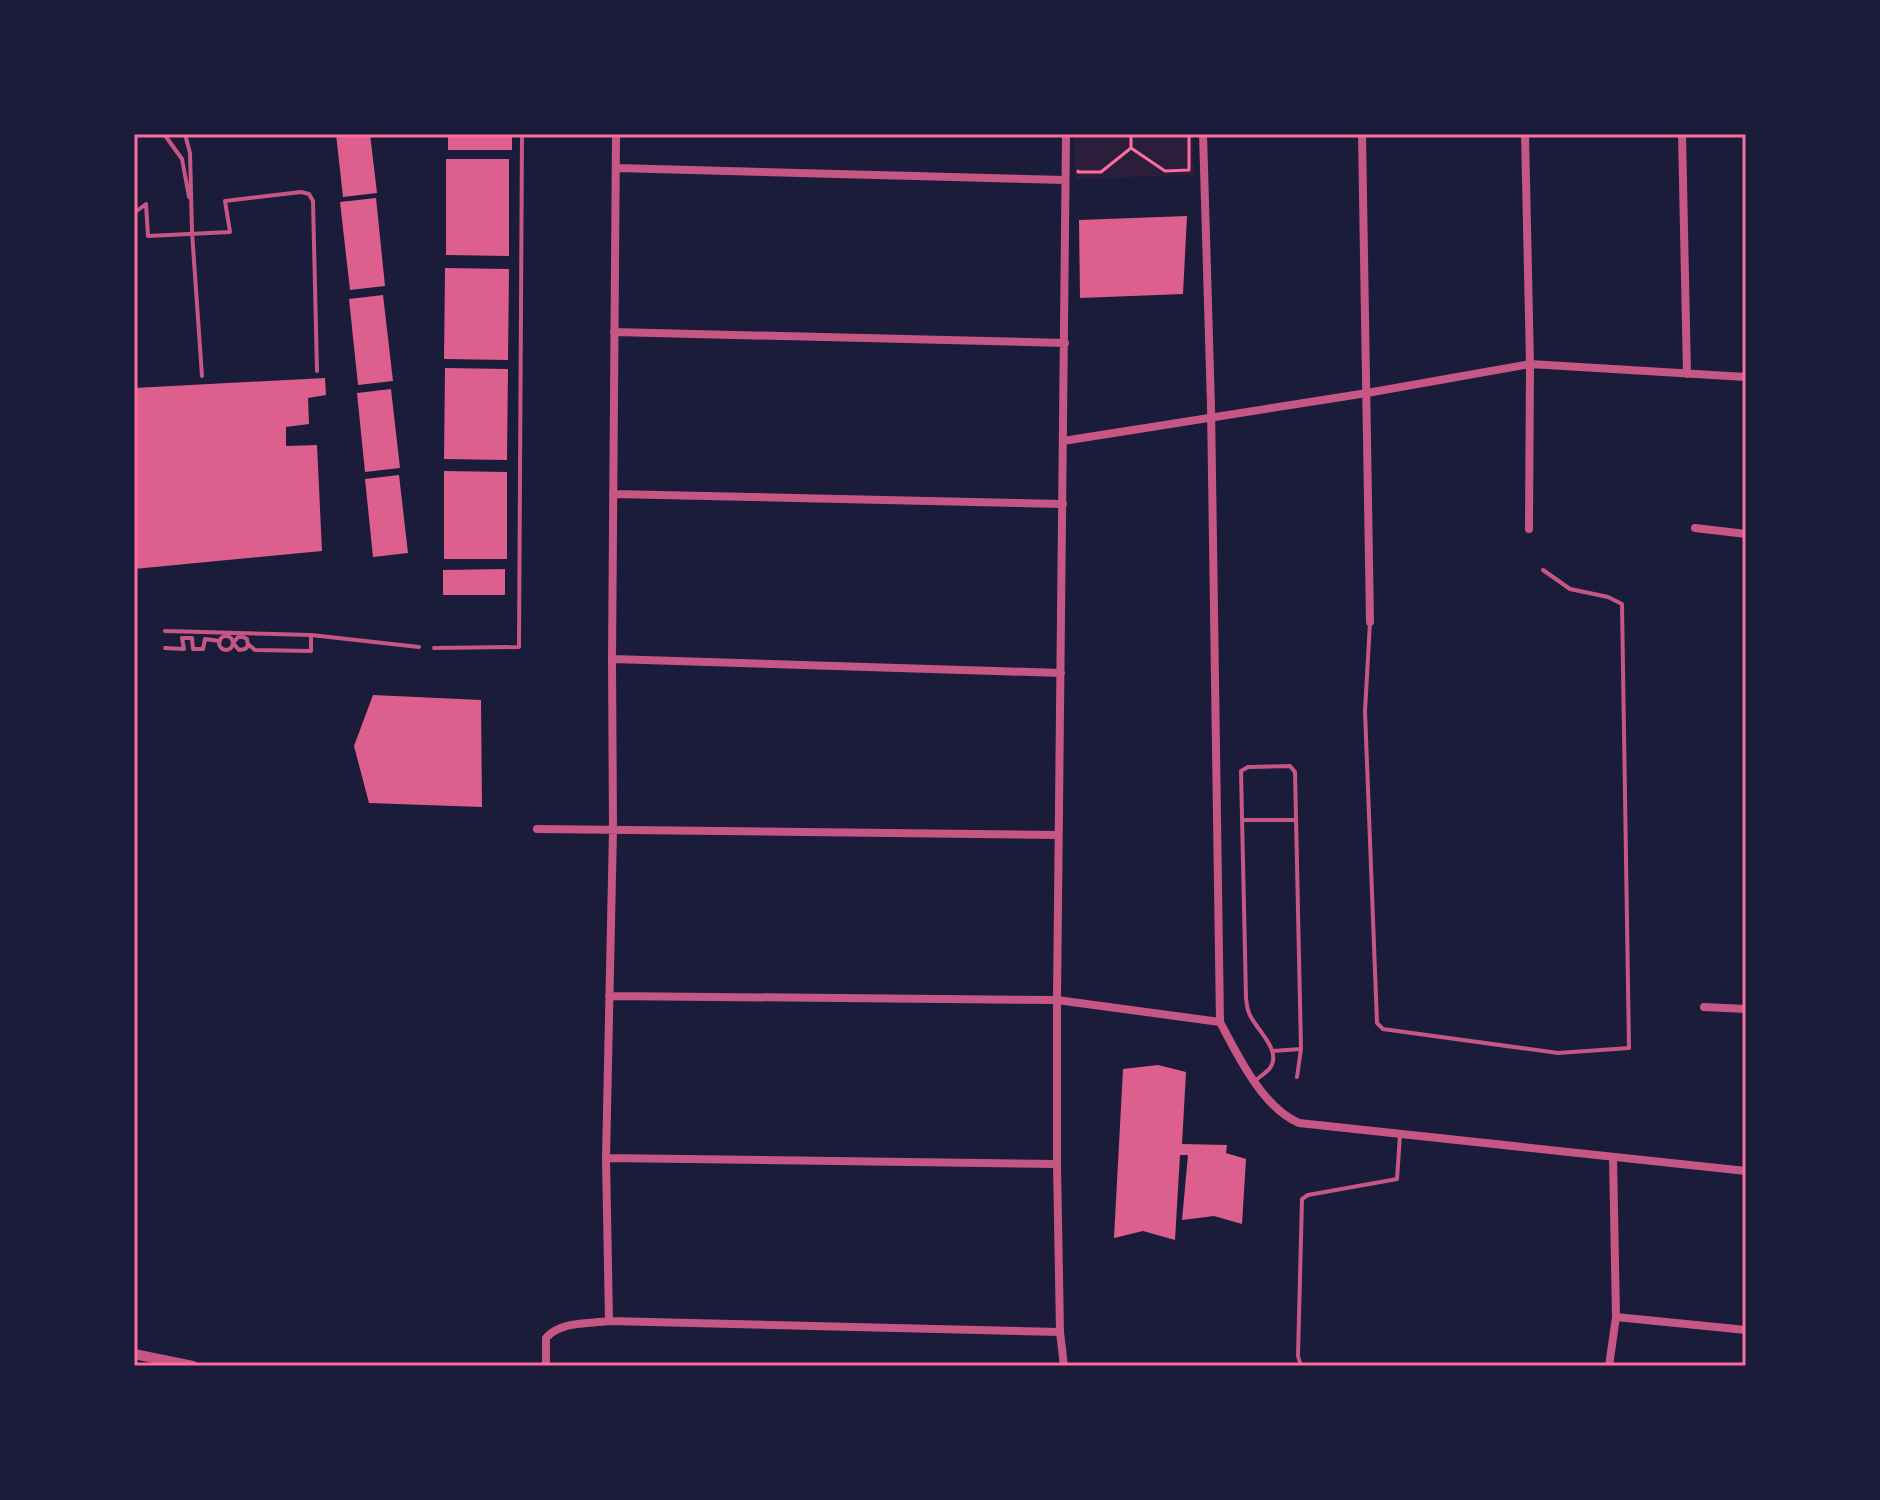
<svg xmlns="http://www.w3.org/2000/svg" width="1880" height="1500" viewBox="0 0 1880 1500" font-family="Quicksand,sans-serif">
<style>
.green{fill:#2a1e3b}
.building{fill:#dd5f8e}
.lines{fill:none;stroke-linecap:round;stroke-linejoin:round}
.path{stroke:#ff6b9d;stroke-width:3}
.service{stroke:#c65784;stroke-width:4}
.minor{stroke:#c65784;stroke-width:8}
.tertiary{stroke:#c65784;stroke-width:10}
.neatline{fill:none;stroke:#ff6b9d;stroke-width:3}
</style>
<rect width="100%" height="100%" fill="#1b1b3a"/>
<path class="green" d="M1075,134H1193L1194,175L1075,179Z"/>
<path class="building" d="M336,134H370L377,193L343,197Z
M448,134H512V150H448Z
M446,159H509V256L446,255Z
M376,198L385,286L350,290L340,202Z
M1187,216L1183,294L1080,298L1079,220Z
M445,268L509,269L508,360L444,359Z
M383,295L393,381L358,385L349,299Z
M445,368L508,369L507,460L444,459Z
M325,378L326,395L308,398L309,424L286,427V446L317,445L322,551L134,569V388Z
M391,389L400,468L365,472L357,393Z
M444,471L507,472V559H444Z
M399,475L408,553L373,557L365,479Z
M505,569V595H443V570Z
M373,695L481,700L482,807L369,803L354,746Z
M1158,1065L1186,1072L1182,1144L1227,1145L1226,1153L1246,1159L1242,1224L1214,1216L1182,1220L1188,1155H1180L1175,1240L1143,1231L1114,1238L1123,1069Z"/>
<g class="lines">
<path class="path" d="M1131,148V134
M1078,171V172H1101L1131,148L1165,171L1189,170V134"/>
<path class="service" d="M164,134L182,159L189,197
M185,134L190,153L192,232L202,376
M134,135L136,134
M134,213L146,204L148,236L230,232L225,201L301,192L309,194L313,201L317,371
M1370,622L1365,711L1377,1023L1383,1029L1390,1030L1558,1053L1629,1048L1622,604L1608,597L1570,589L1543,570
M165,631L311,635V651L255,650L248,644
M311,635L419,647
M219 643a7 7 0 1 1 14 0a7 7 0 1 1-14 0Z
M238,637H243L247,639L248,646L245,649L239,650L233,643Z
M165,648L184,649L182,638H192L193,649H203L205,639L220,641
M434,648L519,647L522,134
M1242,820H1295
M1273,1051L1301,1049
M1255,1081C1259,1077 1266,1073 1270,1068C1282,1051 1258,1031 1251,1017C1247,1011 1247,1005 1246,998L1241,771L1248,767L1290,766L1295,772L1301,1049L1297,1077
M1301,1366L1298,1356L1302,1199L1308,1195L1397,1179L1400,1135"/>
<path class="minor" d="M1203,134L1211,406L1220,1022C1238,1056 1263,1108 1299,1123L1746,1171
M1362,134L1370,622
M1525,134L1530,364L1529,529
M1682,134L1687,374
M616,168L1065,180
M614,332L1065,343
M1063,441L1367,393L1530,364L1746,377
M613,494L1063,504
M1695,528L1746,534
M612,659L1061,673
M537,829L1058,835
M609,996L1057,1000L1220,1022
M1704,1007L1746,1009
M606,1158L1057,1164
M1616,1317L1746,1330
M609,1321L606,1158L613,830L612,659L616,134
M546,1366V1338C560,1321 588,1324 609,1321L1060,1332
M1064,1366L1060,1332L1057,1164V1000L1066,134
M1609,1366L1616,1317L1613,1157"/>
<path class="tertiary" d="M134,1354L193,1366"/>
</g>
<rect width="1880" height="1500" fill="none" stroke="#1b1b3a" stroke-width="272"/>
<rect x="136" y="136" width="1608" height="1228" class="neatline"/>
</svg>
